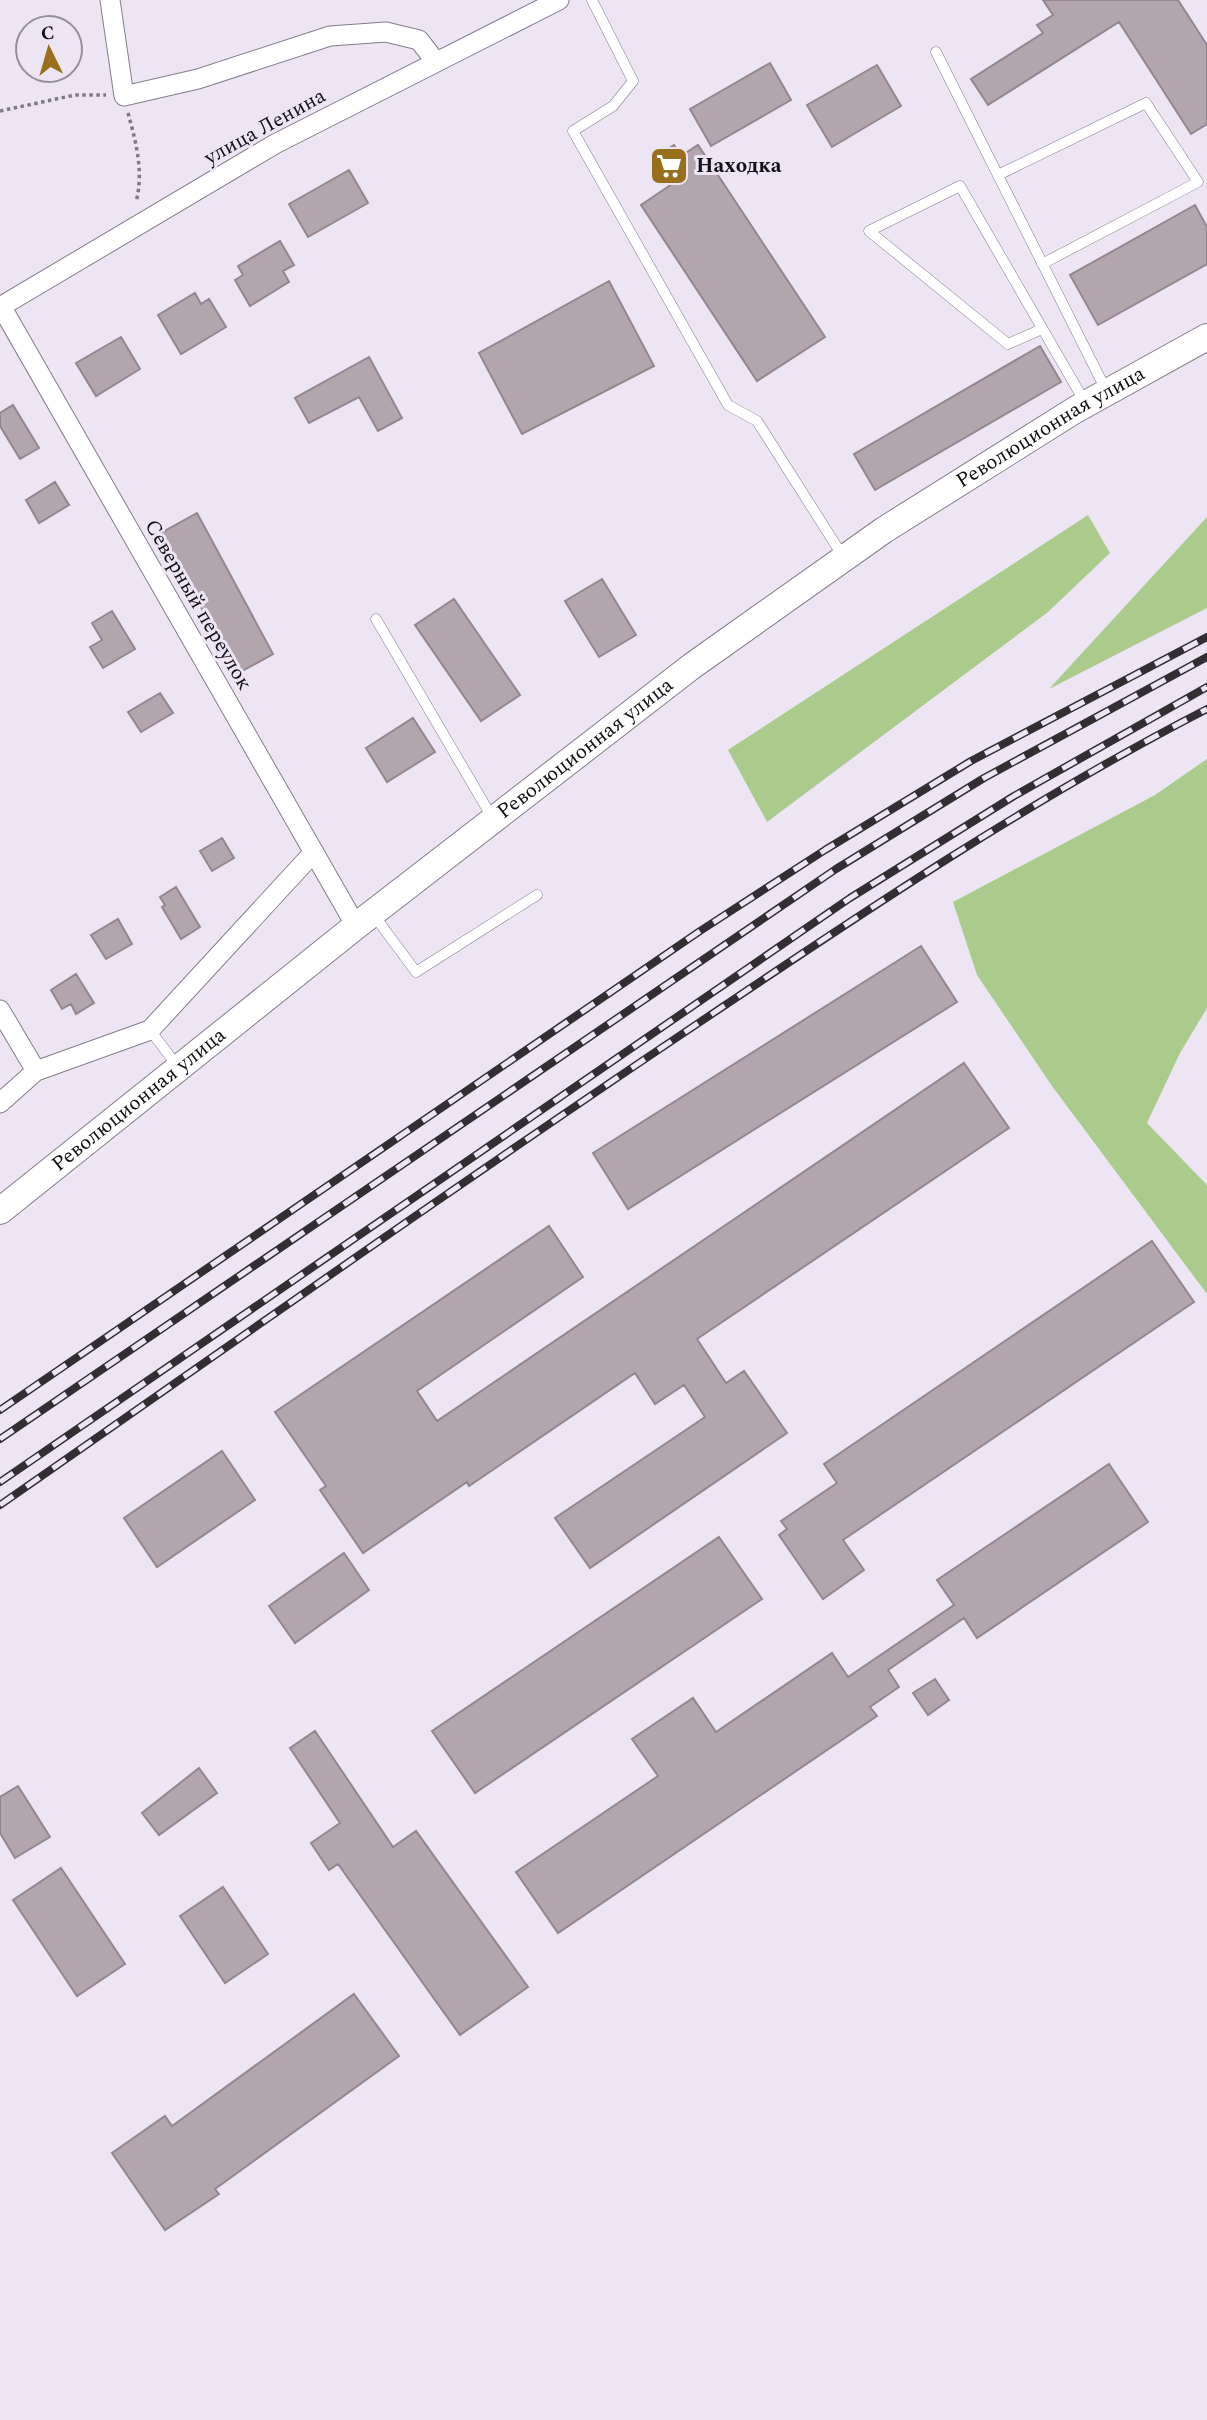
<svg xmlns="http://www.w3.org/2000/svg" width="1207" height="2420" viewBox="0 0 1207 2420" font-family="Spectral,serif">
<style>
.green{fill:#abcb8c}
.building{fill:#b3a5ae;stroke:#94868f;stroke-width:2}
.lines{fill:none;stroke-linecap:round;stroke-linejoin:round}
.service-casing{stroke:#847d8a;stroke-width:11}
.minor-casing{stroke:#847d8a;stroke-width:21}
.secondary-casing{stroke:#847d8a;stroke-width:28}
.path{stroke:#7f7983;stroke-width:3.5;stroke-dasharray:3.5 3.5;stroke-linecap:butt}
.service{stroke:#fff;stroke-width:10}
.minor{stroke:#fff;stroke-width:19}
.secondary{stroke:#fff;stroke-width:26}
.rail-casing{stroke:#322e34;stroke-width:8}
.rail{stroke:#ede5f4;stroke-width:5;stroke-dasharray:16;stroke-linecap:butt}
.labels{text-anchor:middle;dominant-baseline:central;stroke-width:6;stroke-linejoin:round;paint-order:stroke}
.street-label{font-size:21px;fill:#120f14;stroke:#ede5f4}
.poi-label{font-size:21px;font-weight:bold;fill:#120f14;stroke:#ede5f4;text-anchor:start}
</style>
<rect width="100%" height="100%" fill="#ede5f4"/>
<path class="green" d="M1088,515L1110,553L1048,612L767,822L728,750Z
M1207,517V608L1049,689Z
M1207,759V1008L1180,1053L1147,1123L1207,1185V1294L1052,1086L977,975L953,902L1155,795Z"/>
<path class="building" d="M1043,0H1178L1207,45V124L1191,134L1119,22L988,105L971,79L1043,33L1037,25L1053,15Z
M770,63L791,100L711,146L690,109Z
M877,65L901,106L832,147L807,105Z
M674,145L681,156L698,145L825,337L757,381L641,205L672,184L655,158Z
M349,170L368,203L308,237L289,204Z
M1195,205L1207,227V264L1098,325L1070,275Z
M280,241L294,265L283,271L289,282L250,306L235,280L243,275L238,266Z
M609,281L654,366L522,434L479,353Z
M195,293L201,304L209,299L226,327L181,354L158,315Z
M121,337L140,369L96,396L76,363Z
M1040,346L1061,382L875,490L854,454Z
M369,357L402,418L378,431L359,397L309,423L295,398Z
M13,405L39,448L20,459L0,426V413Z
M55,482L69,505L39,523L26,500Z
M197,513L273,654L237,674L161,533Z
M602,579L636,635L599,657L565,601Z
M454,599L520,695L481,721L415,625Z
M112,611L135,649L103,668L90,647L102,640L92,623Z
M160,693L173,713L141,732L128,712Z
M413,718L435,752L387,782L366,748Z
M222,838L234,858L212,871L200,851Z
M176,887L200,927L181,939L162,907L165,905L160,897Z
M118,919L132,944L106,959L91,935Z
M921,946L957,1002L628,1209L593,1153Z
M76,974L94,1003L76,1014L71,1004L62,1009L51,990Z
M964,1063L1009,1128L697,1339L726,1383L744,1371L787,1433L590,1568L555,1518L705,1417L684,1385L655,1404L635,1373L469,1486L467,1482L363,1553L320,1490L326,1486L275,1412L549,1226L583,1277L417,1391L437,1421Z
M1152,1241L1194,1302L843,1540L864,1570L823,1599L779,1535L787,1529L781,1521L837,1483L824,1464Z
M222,1451L255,1500L157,1567L124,1518Z
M1109,1464L1148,1522L977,1638L964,1618L888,1670L899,1687L870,1707L877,1716L558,1933L516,1872L658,1776L632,1739L693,1698L716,1732L832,1653L848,1677L954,1605L937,1580Z
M719,1537L762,1599L475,1793L432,1731Z
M344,1553L369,1590L295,1643L269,1606Z
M935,1679L949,1700L928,1715L913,1693Z
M315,1731L393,1847L416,1831L528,1987L460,2035L338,1864L329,1870L311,1843L340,1823L290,1748Z
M199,1768L217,1793L159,1835L142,1813Z
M18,1786L50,1837L15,1858L0,1833V1797Z
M61,1868L125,1964L77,1996L13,1900Z
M223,1887L268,1954L225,1983L180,1916Z
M354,1994L399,2056L215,2189L219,2194L165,2230L112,2153L165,2116L172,2126Z"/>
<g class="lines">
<defs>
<path id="service" d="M592,0L633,81L613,106L573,131L728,405L757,421L844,558
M936,52L1107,392
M998,175L1146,103L1198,182L1042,264
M1042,329L1008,344L869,231L960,186L1086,404
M376,619L493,819
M373,914L416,972L537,895
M150,1030L178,1067"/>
<path id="minor" d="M110,0L124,96L198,79L330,36L386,32L419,40L436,62
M1,306L356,926
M0,307L275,144L559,0
M0,1010L36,1071
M0,1103L36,1071L150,1030L314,852"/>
<g id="secondary">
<path id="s1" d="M0,1211L356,926L692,666L884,530L1075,410L1207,337"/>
</g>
</defs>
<use href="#service" class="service-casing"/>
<use href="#minor" class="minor-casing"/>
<use href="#secondary" class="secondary-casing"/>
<path class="path" d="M0,111L75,95H106
M128,113C136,142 144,172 136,202"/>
<use href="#service" class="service"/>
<use href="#minor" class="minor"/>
<use href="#secondary" class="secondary"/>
<defs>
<path id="rail" d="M0,1410L700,931L825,850L971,761L1207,637
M0,1439L836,869L984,778L1207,657
M0,1482L850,898L1014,796L1207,687
M0,1505C233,1343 464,1180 700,1022C865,911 1030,800 1207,709"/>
</defs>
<use href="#rail" class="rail-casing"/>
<use href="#rail" class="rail"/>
</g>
<defs>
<symbol id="supermarket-square" viewBox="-11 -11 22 22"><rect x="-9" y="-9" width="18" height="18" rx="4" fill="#986f1c" stroke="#ede5f4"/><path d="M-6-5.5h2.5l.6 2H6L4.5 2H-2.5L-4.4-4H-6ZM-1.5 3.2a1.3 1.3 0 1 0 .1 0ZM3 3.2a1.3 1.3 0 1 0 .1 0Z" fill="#fff"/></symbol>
</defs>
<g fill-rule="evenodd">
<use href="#supermarket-square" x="647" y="144" width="44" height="44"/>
</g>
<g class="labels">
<g class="street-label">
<text transform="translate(265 127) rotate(-29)">улица Ленина</text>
<text stroke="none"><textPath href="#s1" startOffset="1312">Революционная улица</textPath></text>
<text transform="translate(198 605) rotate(60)">Северный переулок</text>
<text stroke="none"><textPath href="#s1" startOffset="746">Революционная улица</textPath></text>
<text stroke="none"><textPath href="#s1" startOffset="178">Революционная улица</textPath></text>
</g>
<g class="poi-label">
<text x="696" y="166">Находка</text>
</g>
</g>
<g transform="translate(49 49) rotate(355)"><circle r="33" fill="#ede5f4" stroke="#958f9a" stroke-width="2"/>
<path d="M0-5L12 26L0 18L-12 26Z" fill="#986f1c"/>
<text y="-10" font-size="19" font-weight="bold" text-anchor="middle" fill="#120f14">С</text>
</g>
</svg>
